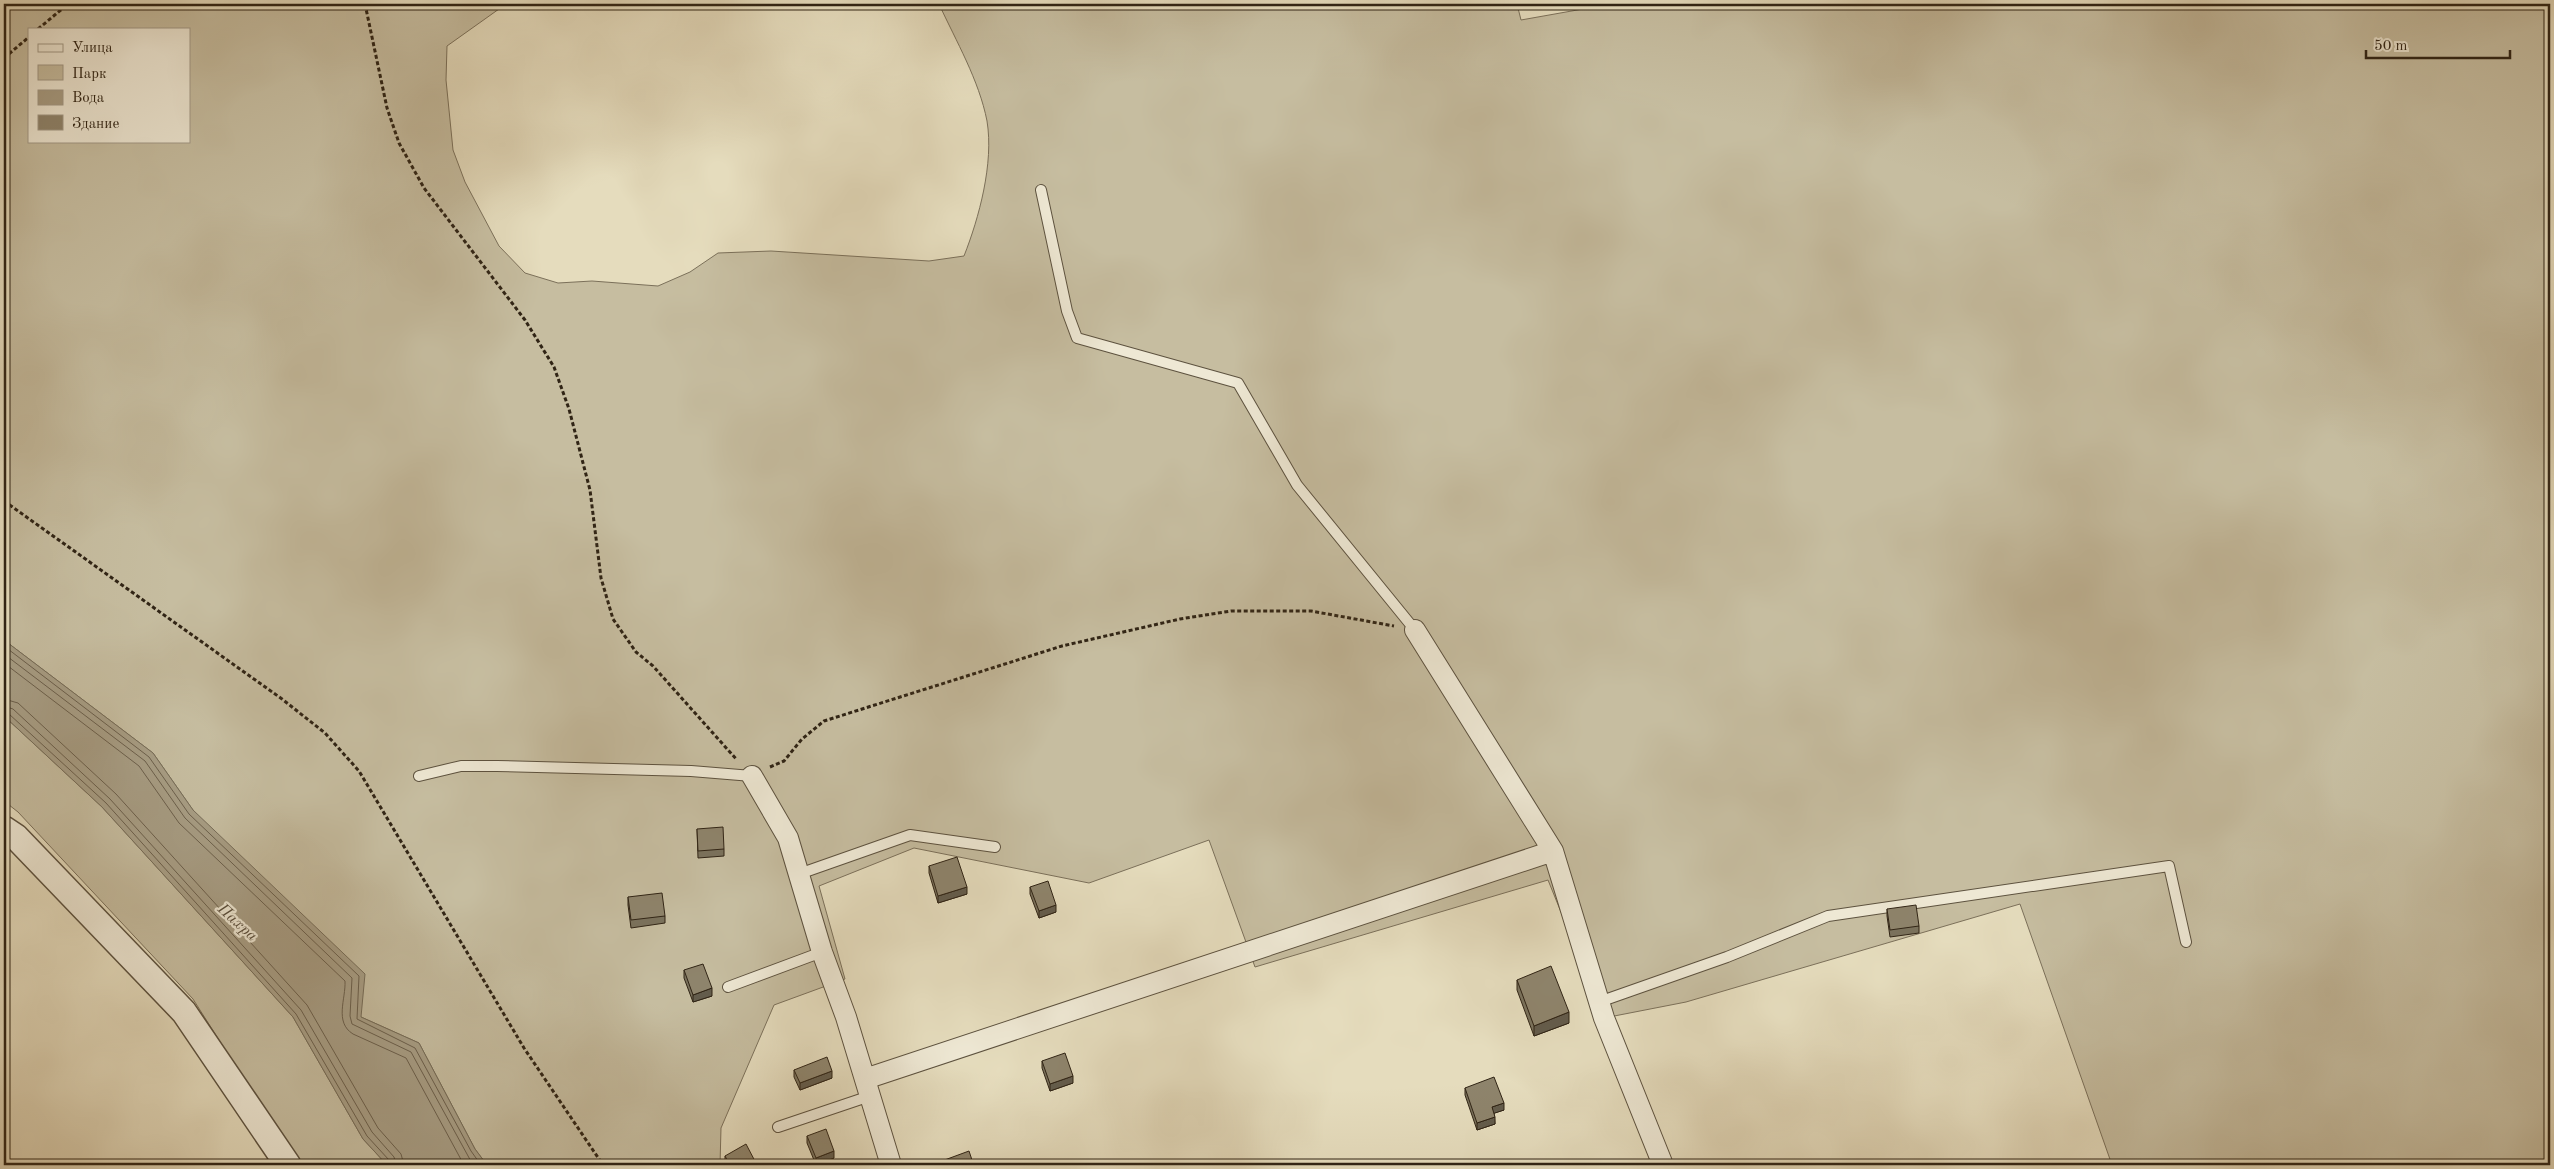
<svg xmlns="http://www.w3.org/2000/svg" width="2554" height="1169" viewBox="0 0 2554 1169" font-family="'Old Standard TT',serif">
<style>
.green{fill:#c6bda0;stroke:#7b705a;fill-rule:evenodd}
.water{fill:#a79d84;stroke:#776d58}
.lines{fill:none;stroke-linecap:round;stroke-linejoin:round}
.shore{stroke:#6c604c;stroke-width:1}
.service-casing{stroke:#5d523f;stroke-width:12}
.minor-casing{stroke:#5d523f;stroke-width:22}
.tertiary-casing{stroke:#5d523f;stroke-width:28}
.path{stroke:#302415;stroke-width:3;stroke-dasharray:4 2.5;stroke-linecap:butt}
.service{stroke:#eee8d4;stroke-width:10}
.minor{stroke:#eee8d4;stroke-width:20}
.tertiary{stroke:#eee8d4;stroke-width:25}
.wall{fill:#7a725d;stroke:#302415}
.shaded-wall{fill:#635c4c;stroke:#302415}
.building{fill:#8e846c;stroke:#302415}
.labels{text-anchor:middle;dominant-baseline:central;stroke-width:4.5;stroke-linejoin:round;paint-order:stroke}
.water-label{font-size:16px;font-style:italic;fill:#5a4e3c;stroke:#eee8d4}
</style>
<rect width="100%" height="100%" fill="#e5dcbd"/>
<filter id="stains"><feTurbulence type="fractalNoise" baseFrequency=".004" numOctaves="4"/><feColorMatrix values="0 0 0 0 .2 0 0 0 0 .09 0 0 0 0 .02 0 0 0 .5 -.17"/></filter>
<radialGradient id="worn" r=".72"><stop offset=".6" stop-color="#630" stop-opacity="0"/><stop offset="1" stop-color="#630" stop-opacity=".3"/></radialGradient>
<path class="green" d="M4,4H506L447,46L446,80L453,150L465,182L499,246L525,273L558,283L592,281L658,286L690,272L718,253L771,251L929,261L964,256C979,218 994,163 987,121C979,80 956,41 939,4H1517L1521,20L1611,4H2550V1165H2112L2020,904L1686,1002L1604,1018L1548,880L1255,967L1209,840L1089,883L914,848L819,886L845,979L774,1005L721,1128L720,1165H487L475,1149L419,1043L361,1017L193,810L153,753L4,640V49L7,47L4,38ZM29,29H189V141H29Z
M4,716L102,807L293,1017L363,1139L387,1165H298L193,999L18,812L4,801Z"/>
<path class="water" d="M4,640L153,753L193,810L365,974L361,1017L419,1043L475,1149L487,1165H387L363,1139L293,1017L102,807L4,716Z"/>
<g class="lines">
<path class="shore" d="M4,646L149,757L189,814L359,976L357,1019L415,1048L471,1151L481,1165
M4,654L145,761L185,818L352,978L350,1016L352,1024L411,1052L473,1165
M4,663L139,766L179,823L345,981C346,999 334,1022 353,1034L406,1058L464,1165
M4,699L18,703L116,794L307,1005L378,1128L401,1154L404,1165
M4,706L13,709L110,799L301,1010L372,1132L394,1157L396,1165
M4,713L9,714L106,803L296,1014L367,1136L389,1160L390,1165"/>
<defs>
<path id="service" d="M1041,190L1067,311L1077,338L1238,383L1297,485L1415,630
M419,776L461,766H497L691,771L752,776
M799,874L910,835L995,847
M728,987L822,952
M1599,1002L1727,957L1828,916L2169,866L2186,942
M778,1127L870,1096"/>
<path id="minor" d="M1415,630L1553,851L1604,1018L1663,1165
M752,776L788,838L822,952L846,1017L891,1165
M865,1079L1553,851"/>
<path id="tertiary" d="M4,829L16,837L184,1012L288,1165"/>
</defs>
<use href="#service" class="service-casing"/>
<use href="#minor" class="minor-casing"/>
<use href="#tertiary" class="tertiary-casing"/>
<path class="path" d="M365,4L387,108L399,143L424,188L525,320L554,367L569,409L590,490L601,578L613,619L636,652L653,666L737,760
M38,29L68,4
M4,58L29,37
M4,501L282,699L325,733L359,771L524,1048L603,1165
M770,767L784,761L802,739L824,721L1062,646L1180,619L1231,611H1311L1394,626"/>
<use href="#service" class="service"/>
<use href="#minor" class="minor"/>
<use href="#tertiary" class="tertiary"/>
</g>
<path class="wall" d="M697,829L724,849V856L698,858Z
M929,866L967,894L938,903L929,873Z
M1030,887L1056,912L1039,918L1030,894Z
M628,897L665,916V923L631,928L628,905Z
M1887,909L1919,926V933L1890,937L1887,916Z
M684,970L712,996L693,1002L684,978Z
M1517,980L1569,1023L1534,1036L1517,990Z
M1042,1061L1073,1083L1050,1091L1042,1068Z
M794,1070L832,1078L800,1090L794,1077Z
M1465,1088L1504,1110L1494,1113L1495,1124L1477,1130L1465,1095Z
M807,1136L834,1158L816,1165L807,1143Z
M725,1156L757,1165H726L725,1163Z"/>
<path class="shaded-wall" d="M967,887V894L938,903V896Z
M1056,905V912L1039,918V911Z
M712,988V996L693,1002V995Z
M1569,1012V1023L1534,1036V1026Z
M832,1071V1078L800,1090V1083Z
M1073,1076V1083L1050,1091V1084Z
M1504,1103V1110L1492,1114V1107Z
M1495,1117V1124L1477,1130V1123Z
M834,1151V1158L816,1165V1158Z"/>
<path class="building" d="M723,827L724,849L698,851L697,829Z
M957,857L967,887L938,896L929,866Z
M1048,881L1056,905L1039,911L1030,887Z
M662,893L665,916L631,920L628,897Z
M1916,905L1919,926L1890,930L1887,909Z
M703,964L712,988L693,995L684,970Z
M1551,966L1569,1012L1534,1026L1517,980Z
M1065,1053L1073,1076L1050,1084L1042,1061Z
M827,1057L832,1071L800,1083L794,1070Z
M1494,1077L1504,1103L1492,1107L1495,1117L1477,1123L1465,1088Z
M826,1129L834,1151L816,1158L807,1136Z
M746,1144L757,1165H730L725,1156Z
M969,1151L973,1163L967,1165H931Z"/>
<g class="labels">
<g class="water-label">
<text transform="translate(237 923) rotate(42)">Пахра</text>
</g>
</g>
<rect width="2554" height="1169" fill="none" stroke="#e5dcbd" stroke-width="20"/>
<rect x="5" y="5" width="2544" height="1159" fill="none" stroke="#302415" stroke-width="2.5"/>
<rect x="10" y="10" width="2534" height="1149" fill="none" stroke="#302415"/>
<rect x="28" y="28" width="162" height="115" fill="#eee8d4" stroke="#a29a88"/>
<rect x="38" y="44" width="25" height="8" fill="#eee8d4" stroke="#a29a88"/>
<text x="72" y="52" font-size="15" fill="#302415">Улица</text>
<rect x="38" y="65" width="25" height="15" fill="#c6bda0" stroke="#a29a88"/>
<text x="72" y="78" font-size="15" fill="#302415">Парк</text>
<rect x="38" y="90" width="25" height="15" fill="#a79d84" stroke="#a29a88"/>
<text x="72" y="102" font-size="15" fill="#302415">Вода</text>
<rect x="38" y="115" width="25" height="15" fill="#8e846c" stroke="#a29a88"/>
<text x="72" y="128" font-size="15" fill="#302415">Здание</text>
<path d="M2366 50v8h144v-8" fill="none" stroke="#302415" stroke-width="2.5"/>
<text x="2374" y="50" font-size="15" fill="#302415" stroke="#eee8d4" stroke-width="4" paint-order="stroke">50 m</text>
<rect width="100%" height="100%" filter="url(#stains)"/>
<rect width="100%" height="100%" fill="url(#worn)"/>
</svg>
